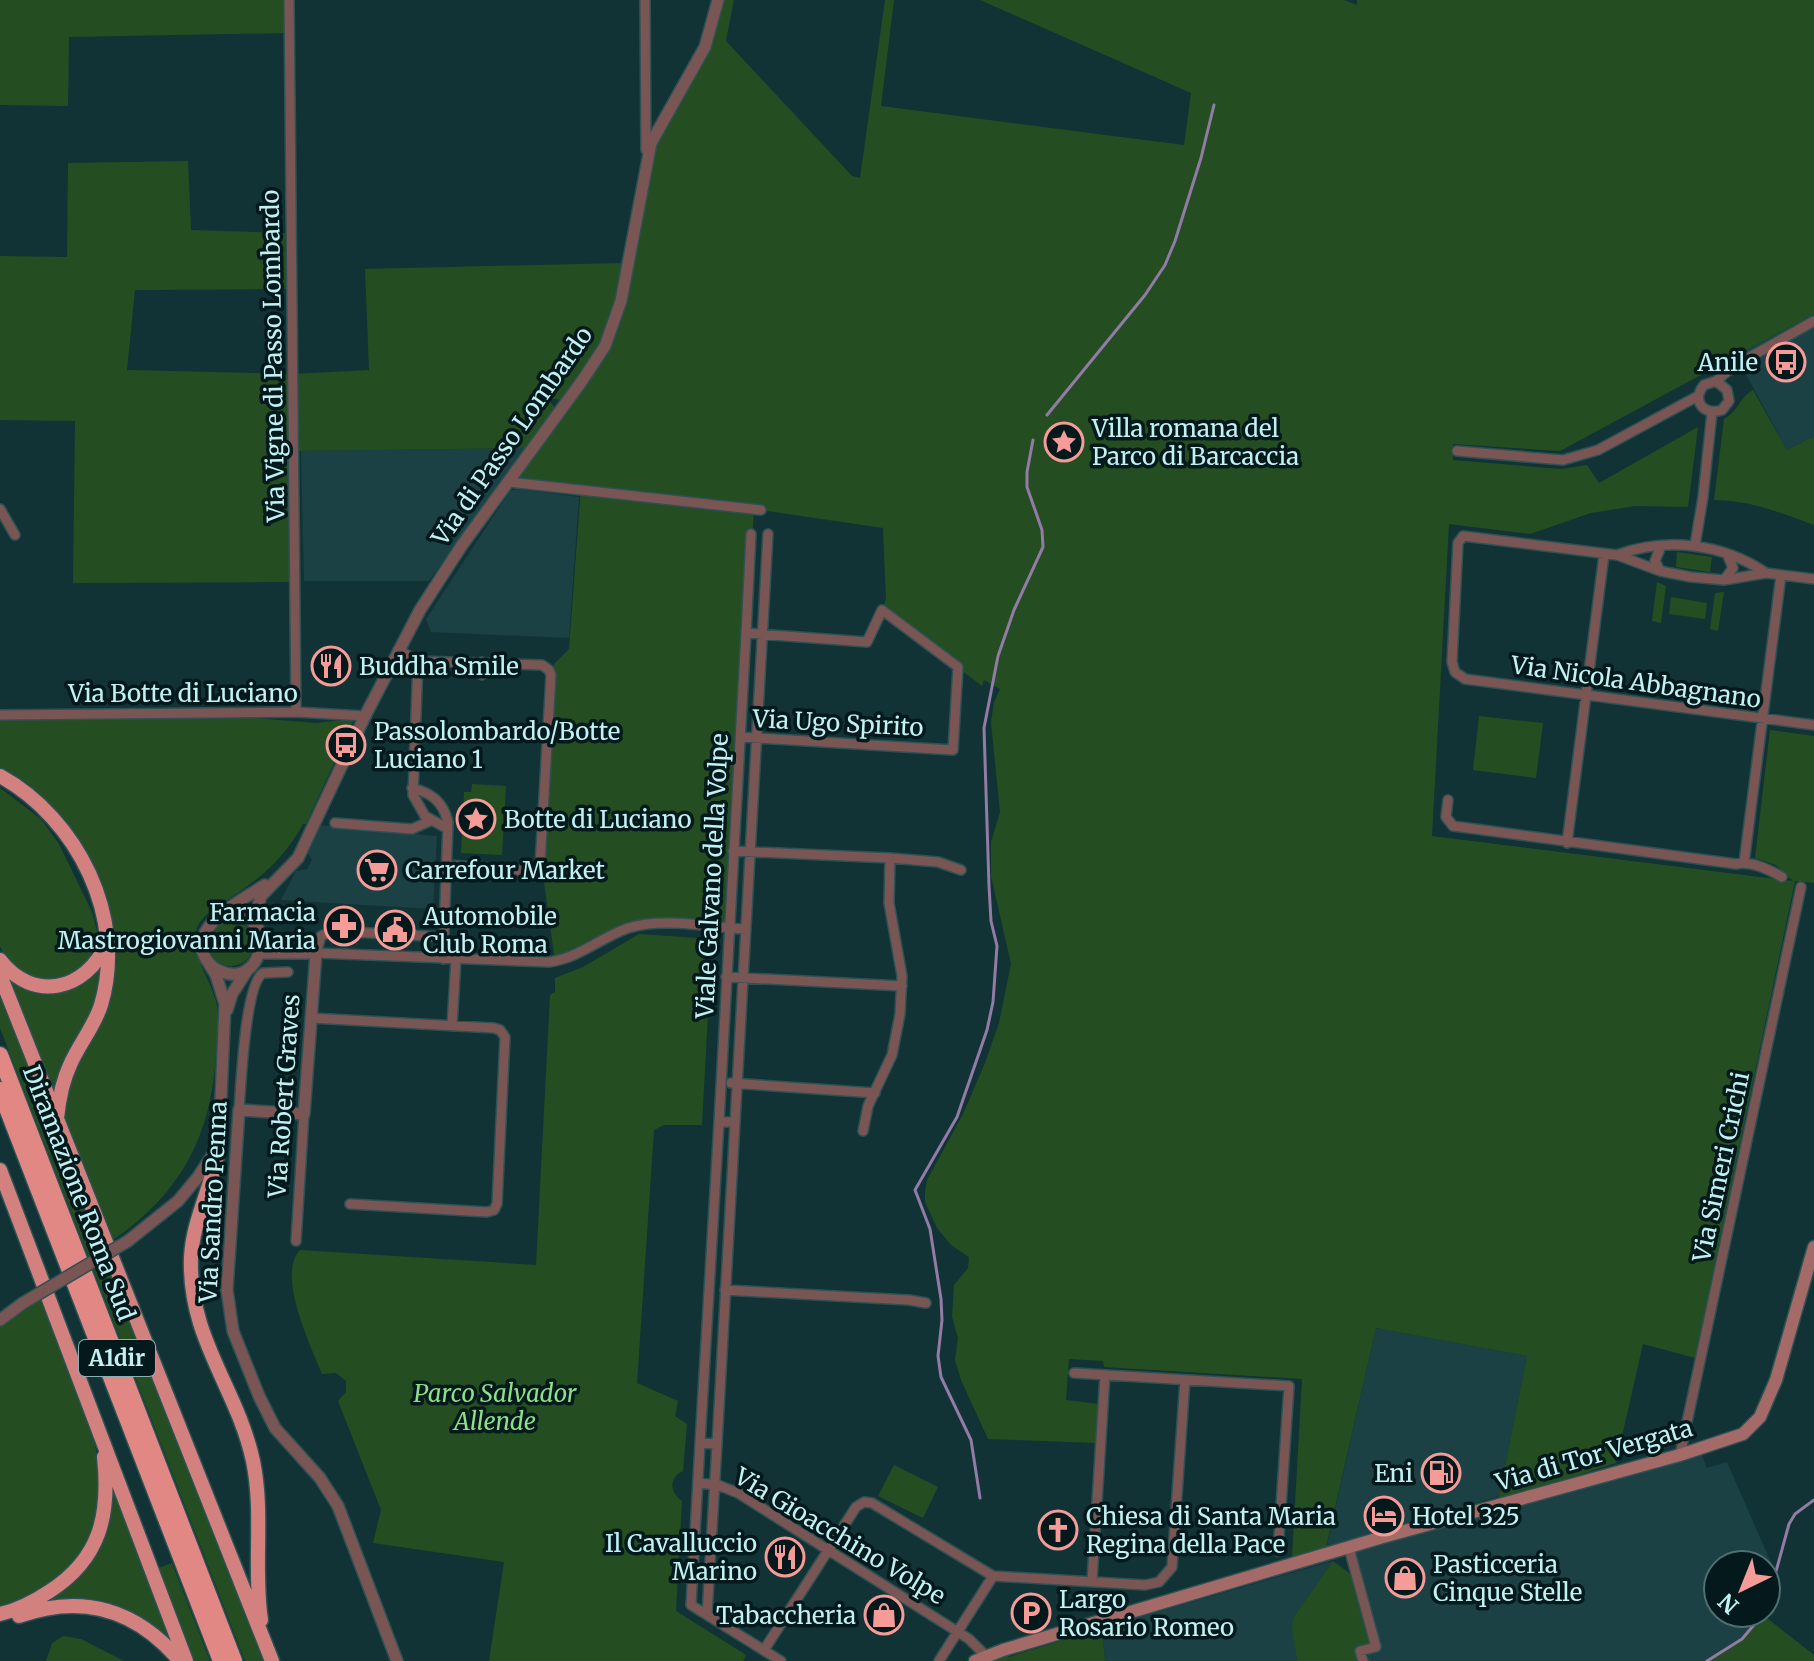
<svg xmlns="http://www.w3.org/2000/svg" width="1814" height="1661" viewBox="0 0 1814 1661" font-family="Merriweather,serif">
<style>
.built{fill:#1b4144}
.green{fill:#244e21}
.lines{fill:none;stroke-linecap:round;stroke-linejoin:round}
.stream{stroke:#927ba6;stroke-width:3}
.minor-casing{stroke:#2d5154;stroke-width:12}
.tertiary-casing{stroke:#2d5154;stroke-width:14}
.secondary-casing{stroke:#2d5154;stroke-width:15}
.trunk-casing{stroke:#2d5154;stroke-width:17}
.motorway-casing{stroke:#2d5154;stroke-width:19}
.minor{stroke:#795553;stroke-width:9}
.tertiary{stroke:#795553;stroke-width:11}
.secondary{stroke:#a36a67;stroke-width:12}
.trunk{stroke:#d2817e;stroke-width:14}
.motorway{stroke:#e18885;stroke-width:16}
.tertiary-bridge-casing{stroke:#2d5154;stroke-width:14;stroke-linecap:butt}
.tertiary-bridge{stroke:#795553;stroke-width:11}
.labels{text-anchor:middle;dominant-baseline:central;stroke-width:7;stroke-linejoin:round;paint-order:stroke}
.shield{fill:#03191b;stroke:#89b0b3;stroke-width:2}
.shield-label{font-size:22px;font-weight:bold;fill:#c2f1f4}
.street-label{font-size:24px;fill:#c2f1f4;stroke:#03191b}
.poi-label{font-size:24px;fill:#c2f1f4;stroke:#03191b;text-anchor:start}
.park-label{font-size:24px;font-style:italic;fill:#8fde88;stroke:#03191b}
</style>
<rect width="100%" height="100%" fill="#113335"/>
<path class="built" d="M1814,314V436L1787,450L1736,356Z
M525,448L429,581H304L301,451Z
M516,489L579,497L569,638L431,632L426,619L510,491Z
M318,825L437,836L433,909L281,900L296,871L307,869L312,860L306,850Z
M1376,1328L1527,1356L1499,1496L1326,1549Z
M1701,1453L1707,1468L1727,1462L1776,1574L1766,1608V1565H1718V1613H1764L1733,1647L1707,1661H1363L1351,1552Z
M1333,1561L1294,1616L1293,1628L1297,1661H1105L1102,1628Z"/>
<path class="green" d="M0,0H289V33L69,37L68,106L0,105Z
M721,0H734L726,41L852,176L860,178L885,0H894L881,106L1184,145L1191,93L980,0H1344L1357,5V0H1814V314L1560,451L1453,444V460L1561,469L1587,465L1599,483L1698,427L1688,507L1635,506L1591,513L1530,534L1449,524L1432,836L1793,881L1776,865L1755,858L1770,730L1814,736V883L1795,881L1695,1358L1643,1344L1616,1463L1498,1501L1527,1356L1376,1328L1326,1547L1292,1558L1302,1379L1104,1367L1103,1361L1069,1359L1066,1400L1099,1404L1096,1443L988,1439L961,1380L955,1360L958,1338L952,1317L954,1285L968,1268L969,1257L951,1245L937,1228L925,1202V1191L927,1180L963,1114L985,1063L999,1023L1011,964L991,876V842L1000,812L991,722L994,702L1000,689L984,680L982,686L882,610L886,599L883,528L754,509L728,928L647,924L555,961L542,868L554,664L569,649L581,487L518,477L606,355L621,316L653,148L710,46Z
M188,161L191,230L285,233L287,289L135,290L127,370L293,374L369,370L365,269L622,263L612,317L601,345L562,400L553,399L550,401L556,410L528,448L294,451L295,582L73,583L75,421L0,420V256L67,257L68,163Z
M1753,390L1787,450L1814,436V525C1782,513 1749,500 1714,500L1724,419C1739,411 1738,399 1753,390Z
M1677,552L1712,557L1710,572L1676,567Z
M1657,582L1666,586L1661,623L1652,621Z
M1724,592L1718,631L1710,629L1715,593Z
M1671,597L1707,603L1705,619L1669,614Z
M1479,716L1543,723L1536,778L1473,770Z
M103,717L255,718L316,723L351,719L353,722L306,824H303C276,872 249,884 206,915C178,942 212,977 217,1006C220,1022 217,1039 216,1055C211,1137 180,1194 113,1240L64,1117L70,1086L77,1067L111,1001L117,961L113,927L87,865L0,769V719Z
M472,784L506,786L502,855L461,853L464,792H471Z
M0,788L41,819L59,844L92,912L98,935L96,951L83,970L54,983L22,976L4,955L0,946Z
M208 943a23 23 0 1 1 46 0a23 23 0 1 1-46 0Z
M639,934L712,939L702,1125H664L654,1130L637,1383L678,1401L675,1416L687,1424L683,1471C669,1477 669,1492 682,1501L676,1611L746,1655L743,1661H489L504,1562L373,1543L381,1510L338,1401L346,1392V1381L336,1373L322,1374C311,1346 276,1275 300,1250L536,1265L550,995L555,992V978L583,967Z
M100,964V980L93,1010L61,1065L53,1093L9,978C47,1009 68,987 100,964Z
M0,991L263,1661H245L0,1028Z
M43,1298C69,1368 122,1465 89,1539C85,1546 83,1555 77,1561C56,1584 28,1597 0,1610V1327Z
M894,1465L938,1487L923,1518L878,1496Z
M112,1485L176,1648C127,1616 107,1593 45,1601C96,1572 111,1544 112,1485Z
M1333,1561L1352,1575L1376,1647L1361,1652L1363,1661H1297L1292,1628L1294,1616Z
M172,1563L210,1661H192L156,1569Z
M1763,1615L1814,1655V1661H1707L1737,1643Z
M1102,1628L1105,1661H993L1006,1655L1009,1657Z
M63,1636L81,1639L124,1661H46L52,1643Z"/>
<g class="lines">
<path class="stream" d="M1047,415L1145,295L1165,265L1175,241L1201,158L1214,105
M980,1498L971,1440L941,1377L938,1356L942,1320L941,1299L930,1229L915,1190L957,1117L987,1030L993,1002L997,946L991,921L989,886L984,728L998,656L1014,610L1043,547L1042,530L1027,487V472L1033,440
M1766,1608L1789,1524L1795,1514L1814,1500
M1707,1661L1742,1639L1764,1613"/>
<defs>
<path id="minor" d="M289,0L296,712
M645,0L646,150
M1716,381L1727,390L1729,401L1722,410C1704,416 1691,401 1704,385L1716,381L1734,366L1814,321
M1457,451L1563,460L1598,450L1698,396
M509,482L761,510
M0,509L15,535
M1695,545L1703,497L1712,412
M1617,555C1666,537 1722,543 1766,573L1724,580L1691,577L1660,571L1617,555L1463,536L1458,543L1452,662L1455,672L1465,679L1814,725
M1660,571L1655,561L1661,546
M1766,573L1814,579
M1724,580L1733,568L1727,554
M746,633L751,534
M398,650L418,661L542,665L549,670L551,675L540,866L530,871L447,865
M418,661L413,795L425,816L448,829
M482,675V662
M0,715L296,712L365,716
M412,788C432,793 443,802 448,822L443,959
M1448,800L1446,817L1453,826L1736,864C1752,861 1768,869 1782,877
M335,823L412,829L430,821
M1567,843L1604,555
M733,851L890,858L938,862L961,870
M1744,863L1781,575
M444,937L333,931L321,936L316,953L549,962C579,958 600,938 628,928C661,917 711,927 746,929
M726,977L902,986
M311,1018L494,1028L500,1030L505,1037L497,1204L494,1210L487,1212L350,1204
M452,1026L456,959
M731,1083L875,1093
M239,1110C241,1085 245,984 263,973L288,972
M735,1122H719C727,959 736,796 746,633L867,642L882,610L958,667L953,750L740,737
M863,1131L868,1106L892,1055L900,1014L902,976L889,903L890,858
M296,1241L304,1114
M725,1290L909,1300L926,1303
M1074,1373L1289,1386L1278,1551
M700,1443L719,1122
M717,1444L768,534
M1680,1455L1801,887
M698,1483L718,1485L738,1493L969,1639L986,1656
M1349,1548L1376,1647L1360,1651L1363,1661
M1092,1581L1105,1375
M707,1615L717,1444L700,1443L691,1605L781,1661
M764,1650L856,1507L864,1502L872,1503L993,1576L1145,1585L1159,1582L1172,1567L1185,1380
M939,1661L993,1576"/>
<path id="tertiary" d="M220,916C279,900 268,992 220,971C212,968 206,961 203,953C193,924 243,899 265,885
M258,930L256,914L261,896L298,858L365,716L420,610L462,545L582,381L605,346L621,301L651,143L705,47L718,0
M260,953H316L304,1114L239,1110L227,1290L233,1331L259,1396L275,1428L320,1478L338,1506L397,1661
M227,1010L232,994L248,969
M128,1241L178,1201L198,1177L219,1145L225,1004L216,975L208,962
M0,1320L23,1303"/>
<path id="secondary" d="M975,1661L1003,1650L1383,1537L1680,1455L1743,1434L1760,1417L1776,1380L1814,1247"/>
<path id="trunk" d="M0,776C78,819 127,918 101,1005C94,1027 79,1044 70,1065C62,1082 59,1099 57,1118
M0,960C33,1003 86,991 107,943
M0,975L272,1661
M219,1145C214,1183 193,1218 191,1257C188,1339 237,1387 253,1461C264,1514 253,1567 261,1620
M0,1170L186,1661
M0,1614C18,1610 35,1601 50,1591C101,1558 110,1514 104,1457
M19,1616C83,1593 137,1610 180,1661"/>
<path id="motorway" d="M0,1055L234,1661
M0,1090L221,1661"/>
</defs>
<use href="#minor" class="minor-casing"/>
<use href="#tertiary" class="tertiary-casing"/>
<use href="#secondary" class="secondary-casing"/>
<use href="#trunk" class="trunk-casing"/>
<use href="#motorway" class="motorway-casing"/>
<use href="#minor" class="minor"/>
<use href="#tertiary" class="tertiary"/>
<use href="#secondary" class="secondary"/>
<use href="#trunk" class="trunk"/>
<use href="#motorway" class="motorway"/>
<defs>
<path id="tertiary-bridge" d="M23,1303L128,1241"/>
</defs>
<use href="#tertiary-bridge" class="tertiary-bridge-casing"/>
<use href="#tertiary-bridge" class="tertiary-bridge"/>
</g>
<defs>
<symbol id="bus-ring" viewBox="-11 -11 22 22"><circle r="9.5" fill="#03191b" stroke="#f59b98" stroke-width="1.5"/><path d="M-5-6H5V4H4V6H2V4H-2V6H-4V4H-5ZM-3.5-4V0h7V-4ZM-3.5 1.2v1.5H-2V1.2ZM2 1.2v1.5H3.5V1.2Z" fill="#f59b98"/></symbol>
<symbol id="sight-ring" viewBox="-11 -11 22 22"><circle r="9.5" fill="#03191b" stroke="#f59b98" stroke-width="1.5"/><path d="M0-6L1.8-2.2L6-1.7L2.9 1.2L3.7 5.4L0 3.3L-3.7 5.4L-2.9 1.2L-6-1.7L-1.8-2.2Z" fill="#f59b98"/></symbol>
<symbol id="restaurant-ring" viewBox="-11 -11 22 22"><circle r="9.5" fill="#03191b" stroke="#f59b98" stroke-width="1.5"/><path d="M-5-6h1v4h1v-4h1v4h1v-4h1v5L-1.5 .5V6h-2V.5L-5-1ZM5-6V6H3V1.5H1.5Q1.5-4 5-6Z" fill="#f59b98"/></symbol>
<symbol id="supermarket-ring" viewBox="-11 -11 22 22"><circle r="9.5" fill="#03191b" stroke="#f59b98" stroke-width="1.5"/><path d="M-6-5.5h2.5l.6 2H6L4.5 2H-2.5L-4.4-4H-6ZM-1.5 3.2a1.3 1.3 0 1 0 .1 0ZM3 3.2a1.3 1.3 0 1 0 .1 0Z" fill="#f59b98"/></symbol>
<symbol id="pharmacy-ring" viewBox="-11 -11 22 22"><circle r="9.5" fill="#03191b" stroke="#f59b98" stroke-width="1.5"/><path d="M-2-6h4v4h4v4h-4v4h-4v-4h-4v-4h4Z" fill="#f59b98"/></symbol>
<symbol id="civic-ring" viewBox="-11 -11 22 22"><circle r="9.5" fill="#03191b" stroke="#f59b98" stroke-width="1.5"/><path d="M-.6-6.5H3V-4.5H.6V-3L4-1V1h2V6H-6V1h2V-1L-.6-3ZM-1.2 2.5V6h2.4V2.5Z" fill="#f59b98"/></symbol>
<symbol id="fuel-ring" viewBox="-11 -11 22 22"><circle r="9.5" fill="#03191b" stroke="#f59b98" stroke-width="1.5"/><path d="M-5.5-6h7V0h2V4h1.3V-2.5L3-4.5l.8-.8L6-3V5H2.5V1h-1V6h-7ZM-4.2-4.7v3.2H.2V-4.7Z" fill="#f59b98"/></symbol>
<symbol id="hotel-ring" viewBox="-11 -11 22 22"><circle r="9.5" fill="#03191b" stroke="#f59b98" stroke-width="1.5"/><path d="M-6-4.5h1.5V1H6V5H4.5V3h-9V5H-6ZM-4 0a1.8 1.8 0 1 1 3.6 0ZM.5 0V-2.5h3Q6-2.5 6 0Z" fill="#f59b98"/></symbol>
<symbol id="church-ring" viewBox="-11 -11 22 22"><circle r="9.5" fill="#03191b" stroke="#f59b98" stroke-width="1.5"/><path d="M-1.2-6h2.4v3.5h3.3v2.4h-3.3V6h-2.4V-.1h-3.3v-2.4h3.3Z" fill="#f59b98"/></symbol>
<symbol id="shop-ring" viewBox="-11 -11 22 22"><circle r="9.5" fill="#03191b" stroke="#f59b98" stroke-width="1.5"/><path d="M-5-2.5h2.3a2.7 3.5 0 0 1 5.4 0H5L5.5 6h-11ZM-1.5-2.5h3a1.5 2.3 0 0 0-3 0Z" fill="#f59b98"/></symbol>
<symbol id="parking-ring" viewBox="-11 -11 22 22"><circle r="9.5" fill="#03191b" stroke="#f59b98" stroke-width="1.5"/><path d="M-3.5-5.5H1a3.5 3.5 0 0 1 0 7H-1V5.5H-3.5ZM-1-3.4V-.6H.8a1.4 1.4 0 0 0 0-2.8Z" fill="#f59b98"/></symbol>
</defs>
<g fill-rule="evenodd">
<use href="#bus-ring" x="1764" y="340" width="44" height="44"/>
<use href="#sight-ring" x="1042" y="420" width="44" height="44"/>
<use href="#restaurant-ring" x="309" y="644" width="44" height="44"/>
<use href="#bus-ring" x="324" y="723" width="44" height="44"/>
<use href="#sight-ring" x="454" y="797" width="44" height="44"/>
<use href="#supermarket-ring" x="355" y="848" width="44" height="44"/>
<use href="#pharmacy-ring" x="322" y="904" width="44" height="44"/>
<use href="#civic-ring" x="373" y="908" width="44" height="44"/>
<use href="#fuel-ring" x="1419" y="1451" width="44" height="44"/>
<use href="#hotel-ring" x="1362" y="1494" width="44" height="44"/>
<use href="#church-ring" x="1036" y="1508" width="44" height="44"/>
<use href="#restaurant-ring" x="763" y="1535" width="44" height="44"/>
<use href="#shop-ring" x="1383" y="1556" width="44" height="44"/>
<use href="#parking-ring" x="1009" y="1591" width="44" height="44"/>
<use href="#shop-ring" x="862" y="1593" width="44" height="44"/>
</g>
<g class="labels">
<rect class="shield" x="79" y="1340" width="76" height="36" rx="6"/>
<g class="shield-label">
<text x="117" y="1358">A1dir</text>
</g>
<g class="street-label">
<text transform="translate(273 356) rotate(-91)">Via Vigne di Passo Lombardo</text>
<text transform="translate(512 436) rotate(-55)">Via di Passo Lombardo</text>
<text transform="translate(1636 682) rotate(8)">Via Nicola Abbagnano</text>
<text x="183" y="693">Via Botte di Luciano</text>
<text transform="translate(838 723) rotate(3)">Via Ugo Spirito</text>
<text transform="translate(712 876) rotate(-87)">Viale Galvano della Volpe</text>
<text transform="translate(284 1096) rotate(-86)">Via Robert Graves</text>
<text transform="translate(1721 1167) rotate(-78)">Via Simeri Crichi</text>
<text transform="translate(79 1193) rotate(69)">Diramazione Roma Sud</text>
<text transform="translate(213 1202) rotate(-87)">Via Sandro Penna</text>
<text transform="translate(1594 1455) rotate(-16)">Via di Tor Vergata</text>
<text transform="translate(840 1536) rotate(31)">Via Gioacchino Volpe</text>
</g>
<g class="poi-label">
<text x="1758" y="362" text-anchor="end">Anile</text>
<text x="1092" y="428">Villa romana del<tspan x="1092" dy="28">Parco di Barcaccia</tspan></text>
<text x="359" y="666">Buddha Smile</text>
<text x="374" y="731">Passolombardo/Botte<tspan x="374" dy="28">Luciano 1</tspan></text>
<text x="504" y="819">Botte di Luciano</text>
<text x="405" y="870">Carrefour Market</text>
<text x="316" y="912" text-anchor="end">Farmacia<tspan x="316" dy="28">Mastrogiovanni Maria</tspan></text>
<text x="423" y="916">Automobile<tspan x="423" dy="28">Club Roma</tspan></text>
<text x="1413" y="1473" text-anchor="end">Eni</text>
<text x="1086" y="1516">Chiesa di Santa Maria<tspan x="1086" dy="28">Regina della Pace</tspan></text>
<text x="1412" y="1516">Hotel 325</text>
<text x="757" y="1543" text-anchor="end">Il Cavalluccio<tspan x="757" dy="28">Marino</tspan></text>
<text x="1433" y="1564">Pasticceria<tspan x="1433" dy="28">Cinque Stelle</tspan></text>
<text x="1059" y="1599">Largo<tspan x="1059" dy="28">Rosario Romeo</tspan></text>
<text x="856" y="1615" text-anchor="end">Tabaccheria</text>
</g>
<g class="park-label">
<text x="495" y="1393">Parco Salvador<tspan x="495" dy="28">Allende</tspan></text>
</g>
</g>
<g transform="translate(1742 1589) rotate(223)"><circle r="38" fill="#03191b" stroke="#4f6f72" stroke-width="2"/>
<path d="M0-6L14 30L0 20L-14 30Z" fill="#f59b98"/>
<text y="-12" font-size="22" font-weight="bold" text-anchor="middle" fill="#c2f1f4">N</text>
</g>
</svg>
